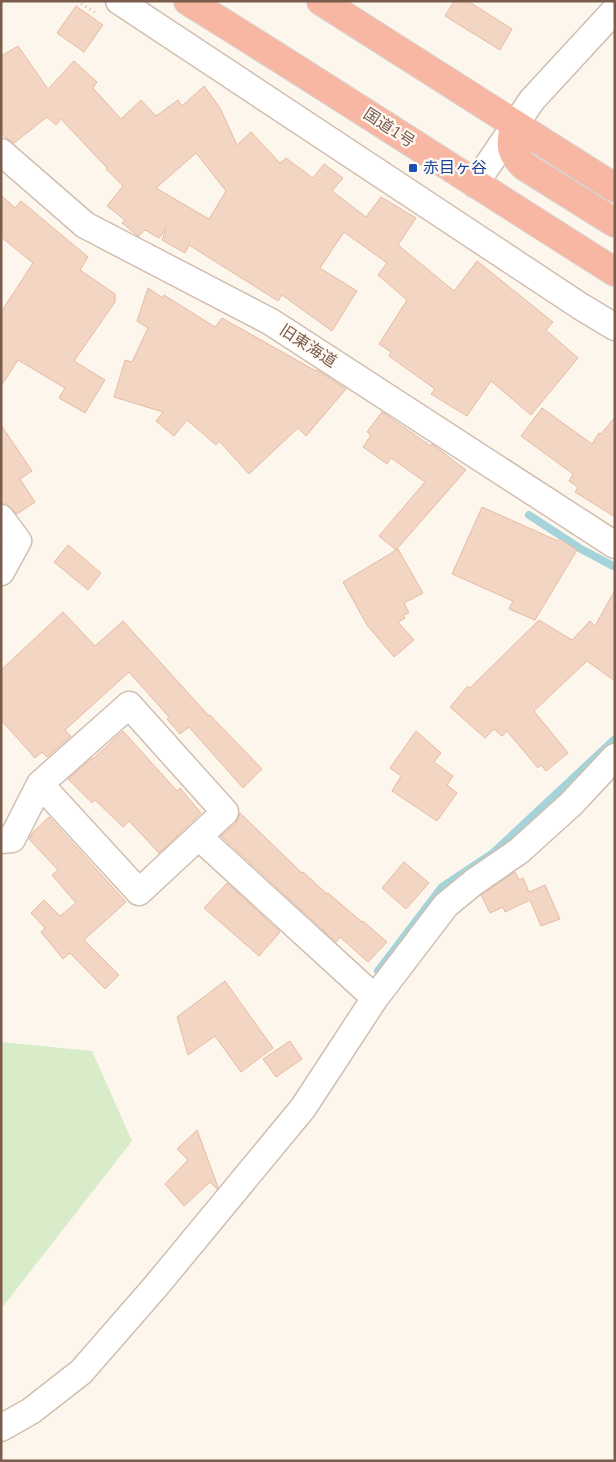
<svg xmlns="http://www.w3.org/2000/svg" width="616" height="1462" viewBox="0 0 616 1462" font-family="'Nunito Sans','Noto Sans JP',sans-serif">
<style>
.green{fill:#d8ecc9}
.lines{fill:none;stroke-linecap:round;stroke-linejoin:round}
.stream{stroke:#a5d3da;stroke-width:8}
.building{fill:#f3d5c3;stroke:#e6bba3;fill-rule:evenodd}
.minor-casing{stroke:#d1beb0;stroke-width:29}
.highway-casing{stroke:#dad1cd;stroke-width:30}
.path{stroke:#d9b8a5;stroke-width:3;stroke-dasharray:1 4;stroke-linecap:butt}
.minor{stroke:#fff;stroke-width:26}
.highway{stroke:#f7b7a3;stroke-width:28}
.transit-dot{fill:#1a4fb4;stroke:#fffaf3;stroke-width:2}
.labels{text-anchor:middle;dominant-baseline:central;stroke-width:4.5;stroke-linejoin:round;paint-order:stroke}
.street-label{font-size:16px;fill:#7a5c4d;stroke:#fffaf3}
.transit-label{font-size:16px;fill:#164399;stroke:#fffaf3;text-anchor:start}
</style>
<rect width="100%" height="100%" fill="#fdf6ec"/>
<path class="green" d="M1,1042L92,1051L132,1141L1,1309Z"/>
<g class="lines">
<path class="stream" d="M529,515L581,549L615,567
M378,971L442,887L493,853L615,739"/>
</g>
<path class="building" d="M454,1H468L512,29L500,50L445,16Z
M76,6L103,25L84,52L57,33Z
M18,46L48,89L74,61L97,82L93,88L121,119L141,100L156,116L178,100L182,106L204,86L220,108L237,145L251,132L280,163L286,158L313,178L324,164L343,178L332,191L366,217L381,197L416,218L398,245L454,291L477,261L553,322L546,330L578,358L531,415L491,381L467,416L431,394L435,389L389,356L391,352L379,344L407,300L378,275L387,263L344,232L320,268L357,291L332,331L282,295L278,301L189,245L185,253L162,240L166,228L159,238L145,230L139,236H138L122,223L125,220L107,206L123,186L106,169L107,168L61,119L56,125L47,117L14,143L1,134V56ZM196,153L226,191L209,219L156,188Z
M1,195L15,208L21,201L88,257L80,270L115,294V302L74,361L105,380L85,413L59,398L65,388L18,360L1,386V312L33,263L1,237Z
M148,288L163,298L164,295L215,327L222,318L316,371L317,370L346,389L306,436L298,428L249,474L219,441L216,445L187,420L174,436L156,421L163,412L114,397L125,360L132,362L148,328L137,321Z
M542,408L592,444L599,433L601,434L615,417V517L575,492L578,487L569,481L573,474L521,436Z
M382,412L431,446L432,444L436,447L466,470L396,550L379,536L425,482L391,458L387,464L363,447L371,435L367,432Z
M1,425L32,471L20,479L35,502L17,514L7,504L1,502Z
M482,507L558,541L560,539L577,550L535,620L509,609L513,601L452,574Z
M68,545L101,573L88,590L54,562Z
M398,549L423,593L404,603L409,613L403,615L405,618L398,622L414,640L394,657L367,625L343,582Z
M615,590V681L587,661L534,711L568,753L546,771L541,765L538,768L507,731L502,736L494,729L485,738L450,707L468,686L470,688L539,620L572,640L590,621L595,626Z
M63,612L95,646L123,621L209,716L210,715L262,769L243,788L189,727L180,734L167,719L169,717L129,672L65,730L71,736L47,757L42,752L35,758L1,720V670Z
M123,731L177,791L180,788L201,813L159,853L129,821L123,827L95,800L92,803L68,779L92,758L93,759Z
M416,731L441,753L434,762L453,776L447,785L457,793L437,821L392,791L401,776L390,768Z
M240,813L302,873L303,872L327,894L328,893L362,922L363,921L387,942L368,962L340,937L336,942L221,836L236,823Z
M49,817L126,902L84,940L119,975L105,989L70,953L63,959L41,932L45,928L31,913L44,900L60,916L76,903L52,875L58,870L29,839L33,832Z
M404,862L429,883L406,909L382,888Z
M515,872L519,880L523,878L529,892L545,885L560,919L541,926L530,900L505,912L503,907L490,913L481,895Z
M227,883L280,932L259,956L204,908Z
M225,981L273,1048L241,1072L215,1036L188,1055L177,1017Z
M290,1041L302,1059L276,1077L263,1059Z
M197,1130L218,1187L217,1189L210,1182L184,1206L165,1184L188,1160L177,1149Z"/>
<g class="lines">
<defs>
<path id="minor" d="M119,1L580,306L615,327
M1,152L85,225L271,322L615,545
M475,184L532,100L615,10
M1,518L18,541L1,572
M199,837L375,998
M1,840L12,839L40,784L129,705L225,812L139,892L40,784
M1,1428L31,1411L81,1372L156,1286L303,1108L375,998L446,905L474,882L519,851L571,804L615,757"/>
<path id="highway" d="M188,1C332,90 472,182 615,272
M321,1L615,188
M514,124C511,147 508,149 524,166L615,223"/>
</defs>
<use href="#minor" class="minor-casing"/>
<use href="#highway" class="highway-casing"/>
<path class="path" d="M77,1L96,13"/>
<use href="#minor" class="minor"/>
<use href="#highway" class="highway"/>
</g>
<rect class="transit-dot" x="408" y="163" width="10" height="10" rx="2.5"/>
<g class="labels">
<g class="street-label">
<text transform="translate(389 128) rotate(33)">国道1号</text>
<text transform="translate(308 346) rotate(33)">旧東海道</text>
</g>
<g class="transit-label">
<text x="423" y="168">赤目ヶ谷</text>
</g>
</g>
<rect width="616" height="1462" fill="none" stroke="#7a5c4d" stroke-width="5"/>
</svg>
